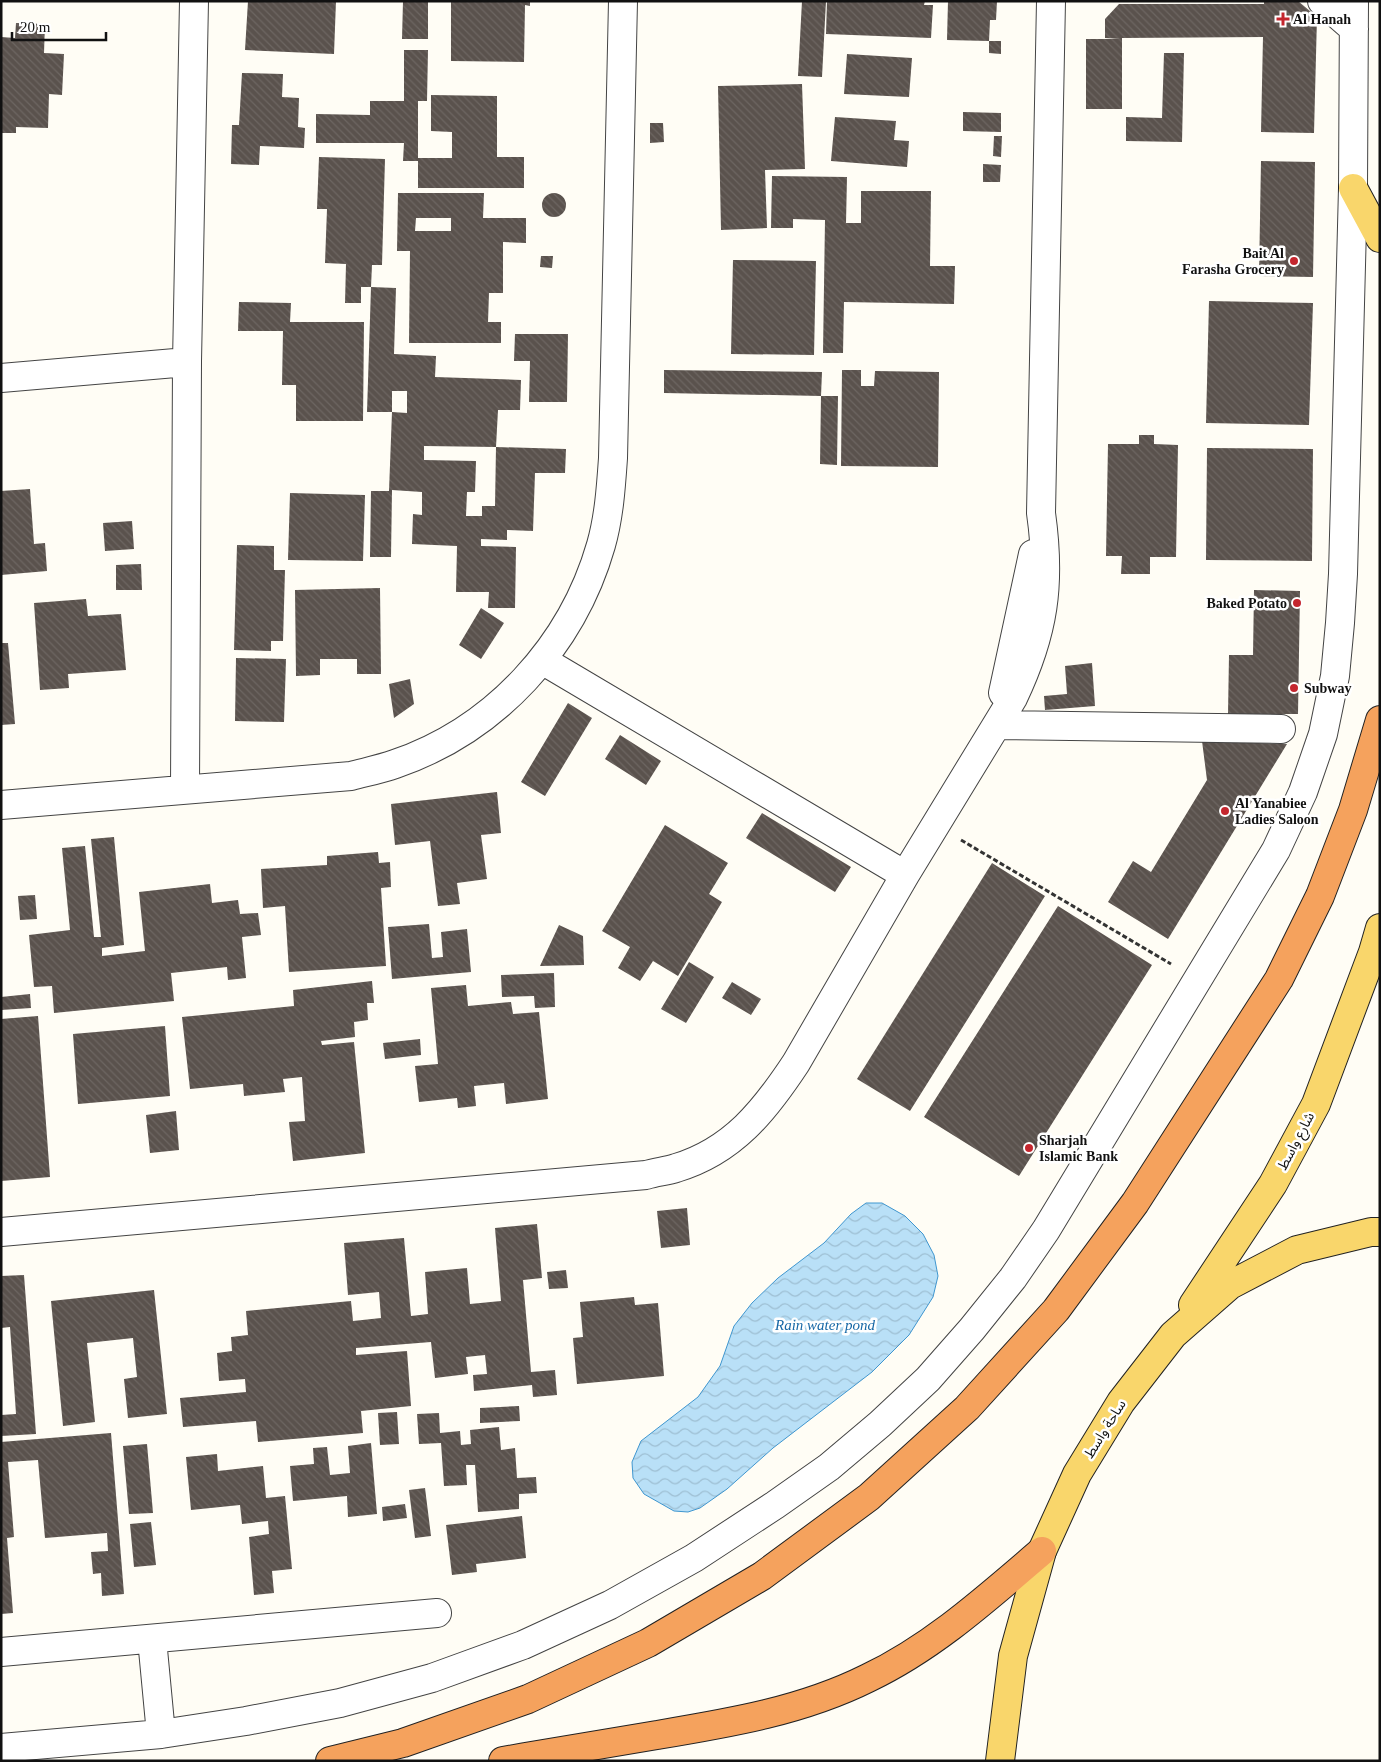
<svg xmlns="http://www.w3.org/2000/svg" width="1381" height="1762" viewBox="0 0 1381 1762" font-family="'Times New Roman','Noto Sans Arabic',serif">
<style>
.water{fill:url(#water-waves);stroke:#3f96cf}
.building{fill:url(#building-back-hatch);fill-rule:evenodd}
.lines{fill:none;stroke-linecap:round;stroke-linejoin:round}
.minor-casing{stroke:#444;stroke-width:30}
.major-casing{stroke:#222;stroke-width:30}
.highway-casing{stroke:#222;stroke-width:30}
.path{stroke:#333;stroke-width:3;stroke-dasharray:5 2.5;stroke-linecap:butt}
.minor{stroke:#fff;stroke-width:28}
.major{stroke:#f9d66b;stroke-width:28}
.highway{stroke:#f5a25d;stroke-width:28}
.poi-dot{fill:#c4262e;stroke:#fff;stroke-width:2}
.labels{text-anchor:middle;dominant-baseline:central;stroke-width:5;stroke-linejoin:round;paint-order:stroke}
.poi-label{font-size:14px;font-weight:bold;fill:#111;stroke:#fff;text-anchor:start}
.street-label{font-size:14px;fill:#111;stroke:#fff}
.water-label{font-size:15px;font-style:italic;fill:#1768a6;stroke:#fff}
</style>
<defs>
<pattern id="water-waves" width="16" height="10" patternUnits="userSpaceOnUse" patternTransform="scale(1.25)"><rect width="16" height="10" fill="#b9e0f7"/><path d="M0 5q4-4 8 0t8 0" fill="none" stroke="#9ebfd3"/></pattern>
<pattern id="building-back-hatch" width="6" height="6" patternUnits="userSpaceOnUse" patternTransform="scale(1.25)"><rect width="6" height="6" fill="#5a524d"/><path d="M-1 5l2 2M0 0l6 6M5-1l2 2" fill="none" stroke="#6d6662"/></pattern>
</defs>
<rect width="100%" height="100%" fill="#fffdf5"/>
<path class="water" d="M866,1203H882L905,1216L923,1234L934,1255L938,1276L933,1297L909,1335L872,1372L773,1448L727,1489L700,1508L688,1512L674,1511L644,1494L633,1478L632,1462L641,1441L698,1397L720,1366L734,1326L752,1303L778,1278L824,1243L851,1214Z"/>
<path class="building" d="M248,1H336L334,54L245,50Z
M403,1H428V39H402Z
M451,1H530V6L525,5L524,62L451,61Z
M802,1H826L822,77L798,76Z
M827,1H925L924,5H933L931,38L826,34Z
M948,1H997L996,20H990L989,41L947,40Z
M1264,1H1298L1317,17L1314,133L1261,132L1263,37L1122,38V109H1086V39H1120L1105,38V19L1119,4H1264Z
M16,23L45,24L44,53L64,54L62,95L49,94L48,128L16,127V133H1V37L15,38Z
M989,41H1001V54L989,53Z
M404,50H428L427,101H418V158H452V132L431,131V95L497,96V157H524V188H418V161H403L404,143H316V114L370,115V101H404Z
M1164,53H1184L1182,142L1126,141V117L1162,118Z
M847,54L912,58L909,97L844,94Z
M242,73L283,74L282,97L299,98L298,127L305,128L304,148L260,146L259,165L231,164L232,125H239Z
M802,84L805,169L765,170L767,228L721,230L718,86Z
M963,112L1001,113V132L963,131Z
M835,117L896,121L894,140L909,141L907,167L831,161Z
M650,123H663L664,142L650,143Z
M994,136H1002L1001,157L993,156Z
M319,157L385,159L382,265H372L371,287H361V303H345L346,264L325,263L327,209H317Z
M1261,161L1315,162L1313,277L1259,276Z
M983,164L1001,165L1000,182H983Z
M772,176L847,177L846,223H861V191H931L930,266H955L954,304L844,302L843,353H823L825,220L793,219V228H771Z
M398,193H484L483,218H526V243L503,242V293H489L488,322H501V343H409L410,251H397ZM416,218H451V231H415Z
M542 205a12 12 0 1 1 24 0a12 12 0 1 1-24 0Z
M541,256H553L552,268L540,267Z
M733,260L816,261L814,355L731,354Z
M371,287L396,288L394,354L436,356L435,377L521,380L520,410H498L496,447L424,446V460L476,461L475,492H467L466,516H482V506H495L496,447L566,449L565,473H535L533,531L507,530V540L481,539V546L516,547L515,608H488L489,592H456L457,546L412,544L413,514L422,515V492L392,490L391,557H370L371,491H389L392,412L407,413V391H392V412H367Z
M1209,301L1313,303L1309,425L1206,423Z
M239,302L291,303L290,322H364L363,421H296V385H282L283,331H238Z
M515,334H568L567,402H529L530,361H514Z
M664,370L822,372L821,396L664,393Z
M842,370H861V386H874L875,371L939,372L938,467L841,466Z
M821,396H838L837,465L820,464Z
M1139,435H1154V444L1178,445L1176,557H1150V574H1121L1122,556H1106L1108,444H1139Z
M1207,448L1313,449L1312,561L1206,560Z
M30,489L34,544L45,543L47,571L1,575V491Z
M290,493L365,495L363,561L288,560Z
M132,521L134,549L105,551L103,523Z
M237,545L274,546V570H285L283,641H271V651L234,650Z
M141,564L142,590H116V565Z
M380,588L381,674H357V659H320V675L296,676L295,590Z
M1254,590L1300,591L1298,714H1228L1229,655H1253Z
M86,599L88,616L121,614L126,670L68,674L69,688L40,690L34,603Z
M481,608L504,623L481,659L459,645Z
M1,643H8L15,724L1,725Z
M236,658L286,659L284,722L235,721Z
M1092,663L1095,706L1045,710L1044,696L1067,694L1065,666Z
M410,679L414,704L394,718L389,684Z
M568,703L592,718L545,796L521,782Z
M620,735L661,761L646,785L605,759Z
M1202,741L1287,744L1168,939L1108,902L1133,861L1151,872L1207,780Z
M497,792L501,833L481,835L487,879L457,883L460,904L438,906L430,841L395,845L391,804Z
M762,813L851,867L835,892L746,838Z
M665,825L728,863L709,894L722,902L678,976L653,961L640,981L618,968L630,947L602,931Z
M114,837L124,945L102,948V956L145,951L139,892L210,884L212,903L238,900L240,914L258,913L261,935L242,937L246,978L228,980L227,967L171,973L174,1001L54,1013L52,986L34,987L29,935L70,930L62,848L85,846L94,937H101L91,839Z
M378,852L379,863L390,862L391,887L381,888L386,966L289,972L285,906L263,908L261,869L327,865V856Z
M992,863L1045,896L910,1111L857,1079Z
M35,895L37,919L20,920L18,896Z
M1058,906L1152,965L1019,1176L924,1117Z
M429,924L432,958L443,957L441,932L467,929L471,972L392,979L388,927Z
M559,925L583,936L584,965L540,966Z
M689,962L714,977L686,1023L661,1009Z
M554,973L555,1007L535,1008L534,996L502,997L501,975Z
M372,981L374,1003H367L368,1020L354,1022L355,1037L321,1041L322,1045L354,1042L365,1153L293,1161L289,1122L305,1121L302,1077L283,1079L285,1092L244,1096L243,1084L190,1089L182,1017L294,1006L293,990Z
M732,982L761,999L751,1015L722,998Z
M466,985L468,1006L511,1002L513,1014L539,1012L548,1099L506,1104L504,1083L474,1086L476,1106L458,1108L457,1098L419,1102L415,1066L438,1064L431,988Z
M30,994L31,1008L1,1010V997Z
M38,1016L50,1177L1,1181V1019Z
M165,1026L170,1096L78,1104L73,1034Z
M420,1039L421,1055L385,1059L383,1043Z
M176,1111L179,1150L150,1153L146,1115Z
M687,1208L690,1245L661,1248L657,1211Z
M537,1224L542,1278L523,1280L531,1372L555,1370L557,1395L533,1397L532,1385L474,1391L473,1375L487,1374L485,1355L466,1357L468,1374L435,1378L431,1342L356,1348V1355L407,1351L411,1406L361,1411L363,1433L258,1442L256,1421L183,1427L180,1398L246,1392L245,1379L219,1381L217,1353L232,1351L231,1337L248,1335L246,1311L351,1301L353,1321L381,1318L379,1292L348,1295L344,1243L404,1238L411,1316L428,1314L425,1272L467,1268L470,1304L501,1301L495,1228Z
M566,1270L568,1288L549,1289L547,1272Z
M24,1275L36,1434L1,1436V1415L16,1414L10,1327L1,1328V1276Z
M154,1290L167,1414L128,1418L124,1379L137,1377L133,1338L87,1343L95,1422L63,1426L51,1301Z
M634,1297L635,1305L658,1303L664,1376L577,1384L573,1338L583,1337L580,1302Z
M519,1406L520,1421L480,1423V1408Z
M397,1412L399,1444L380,1445L378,1413Z
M439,1413L440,1433L460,1431L461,1445L471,1444L470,1430L499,1427L501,1450L515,1448L517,1478L536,1477L537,1493L519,1494V1509L478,1512L475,1465H466L467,1485L444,1486L441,1443L419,1444L417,1414Z
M111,1433L124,1594L102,1596L101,1573L93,1574L91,1552L108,1551L107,1533L45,1538L38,1460L8,1462L14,1537L7,1538L13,1613L1,1614V1442Z
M371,1443L377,1514L348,1517L347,1496L293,1501L290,1466L314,1464L313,1448L327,1447L330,1475L350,1473L348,1446Z
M147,1444L153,1513L129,1514L123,1446Z
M217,1454L218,1471L263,1466L266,1498L285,1496L292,1569L272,1571L274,1593L254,1595L249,1537L269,1534L268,1521L242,1524L240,1505L191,1510L186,1457Z
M425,1488L431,1536L415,1538L409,1490Z
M405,1504L407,1518L383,1521L382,1507Z
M522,1516L526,1558L476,1564L477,1572L452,1575L446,1525Z
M151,1522L156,1565L134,1567L130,1524Z"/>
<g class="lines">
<defs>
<path id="minor" d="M1322,1L1354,29
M1,378L187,362
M542,660L905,875
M1003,693L1033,554
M997,725L1281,729
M185,789L187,362L194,1
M1,805L351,776C366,772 381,769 395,764C495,730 572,646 601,545C609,517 611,487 613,458L623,1
M1,1232L646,1175C656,1172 667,1171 676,1168C733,1151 765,1110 796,1063L905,875L1013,698C1044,633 1051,584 1041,513L1051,1
M152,1639L161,1734
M1,1652L437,1613
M1,1748L161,1734L246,1721L340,1703L432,1678L523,1645L610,1605L694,1558L775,1505L829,1467L880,1424L928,1379L972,1329L1013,1278L1046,1230L1276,850L1303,792L1323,734L1335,676L1340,623L1343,574L1353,188L1354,1"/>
<path id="major" d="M1353,188L1380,238
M1193,1305L1273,1184L1316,1104L1373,952L1380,928
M1000,1761L1013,1656L1042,1551L1077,1474L1121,1402L1173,1335L1230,1285L1297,1250L1371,1232H1380"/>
<path id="highway" d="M330,1761L403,1743L528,1699L648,1643L762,1576L869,1497L967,1408L1056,1310L1135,1203L1279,979L1320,896L1353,810L1380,720
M503,1761C554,1752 605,1744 657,1735C729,1723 802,1711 868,1678C933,1647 987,1598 1042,1551"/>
</defs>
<use href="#minor" class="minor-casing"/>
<use href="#major" class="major-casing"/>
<use href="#highway" class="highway-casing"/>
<path class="path" d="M961,840L1171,964"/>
<use href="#minor" class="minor"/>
<use href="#major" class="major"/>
<use href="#highway" class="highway"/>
</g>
<g class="poi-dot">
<path d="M1280.5 11.5h5v5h5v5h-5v5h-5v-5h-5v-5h5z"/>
<circle cx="1294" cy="261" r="5"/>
<circle cx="1297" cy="603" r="5"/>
<circle cx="1294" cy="688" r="5"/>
<circle cx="1225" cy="811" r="5"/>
<circle cx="1029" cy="1148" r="5"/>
</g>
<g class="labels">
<g class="poi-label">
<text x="1293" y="19">Al Hanah</text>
<text x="1284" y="253" text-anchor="end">Bait Al<tspan x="1284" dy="16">Farasha Grocery</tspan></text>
<text x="1287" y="603" text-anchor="end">Baked Potato</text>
<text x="1304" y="688">Subway</text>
<text x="1235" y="803">Al Yanabiee<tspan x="1235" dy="16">Ladies Saloon</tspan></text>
<text x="1039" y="1140">Sharjah<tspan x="1039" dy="16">Islamic Bank</tspan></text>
</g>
<g class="street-label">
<text transform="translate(1296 1141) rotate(-62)">شارع واسط</text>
<text transform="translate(1105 1429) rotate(-58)">ساحة واسط</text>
</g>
<g class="water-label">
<text x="825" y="1325">Rain water pond</text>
</g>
</g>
<rect width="1381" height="1762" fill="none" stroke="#111111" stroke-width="5"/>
<path d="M12 32v8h94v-8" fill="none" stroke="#111111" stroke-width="2.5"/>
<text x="20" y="32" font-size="15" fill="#111111" stroke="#ffffff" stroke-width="4" paint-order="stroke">20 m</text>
</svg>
